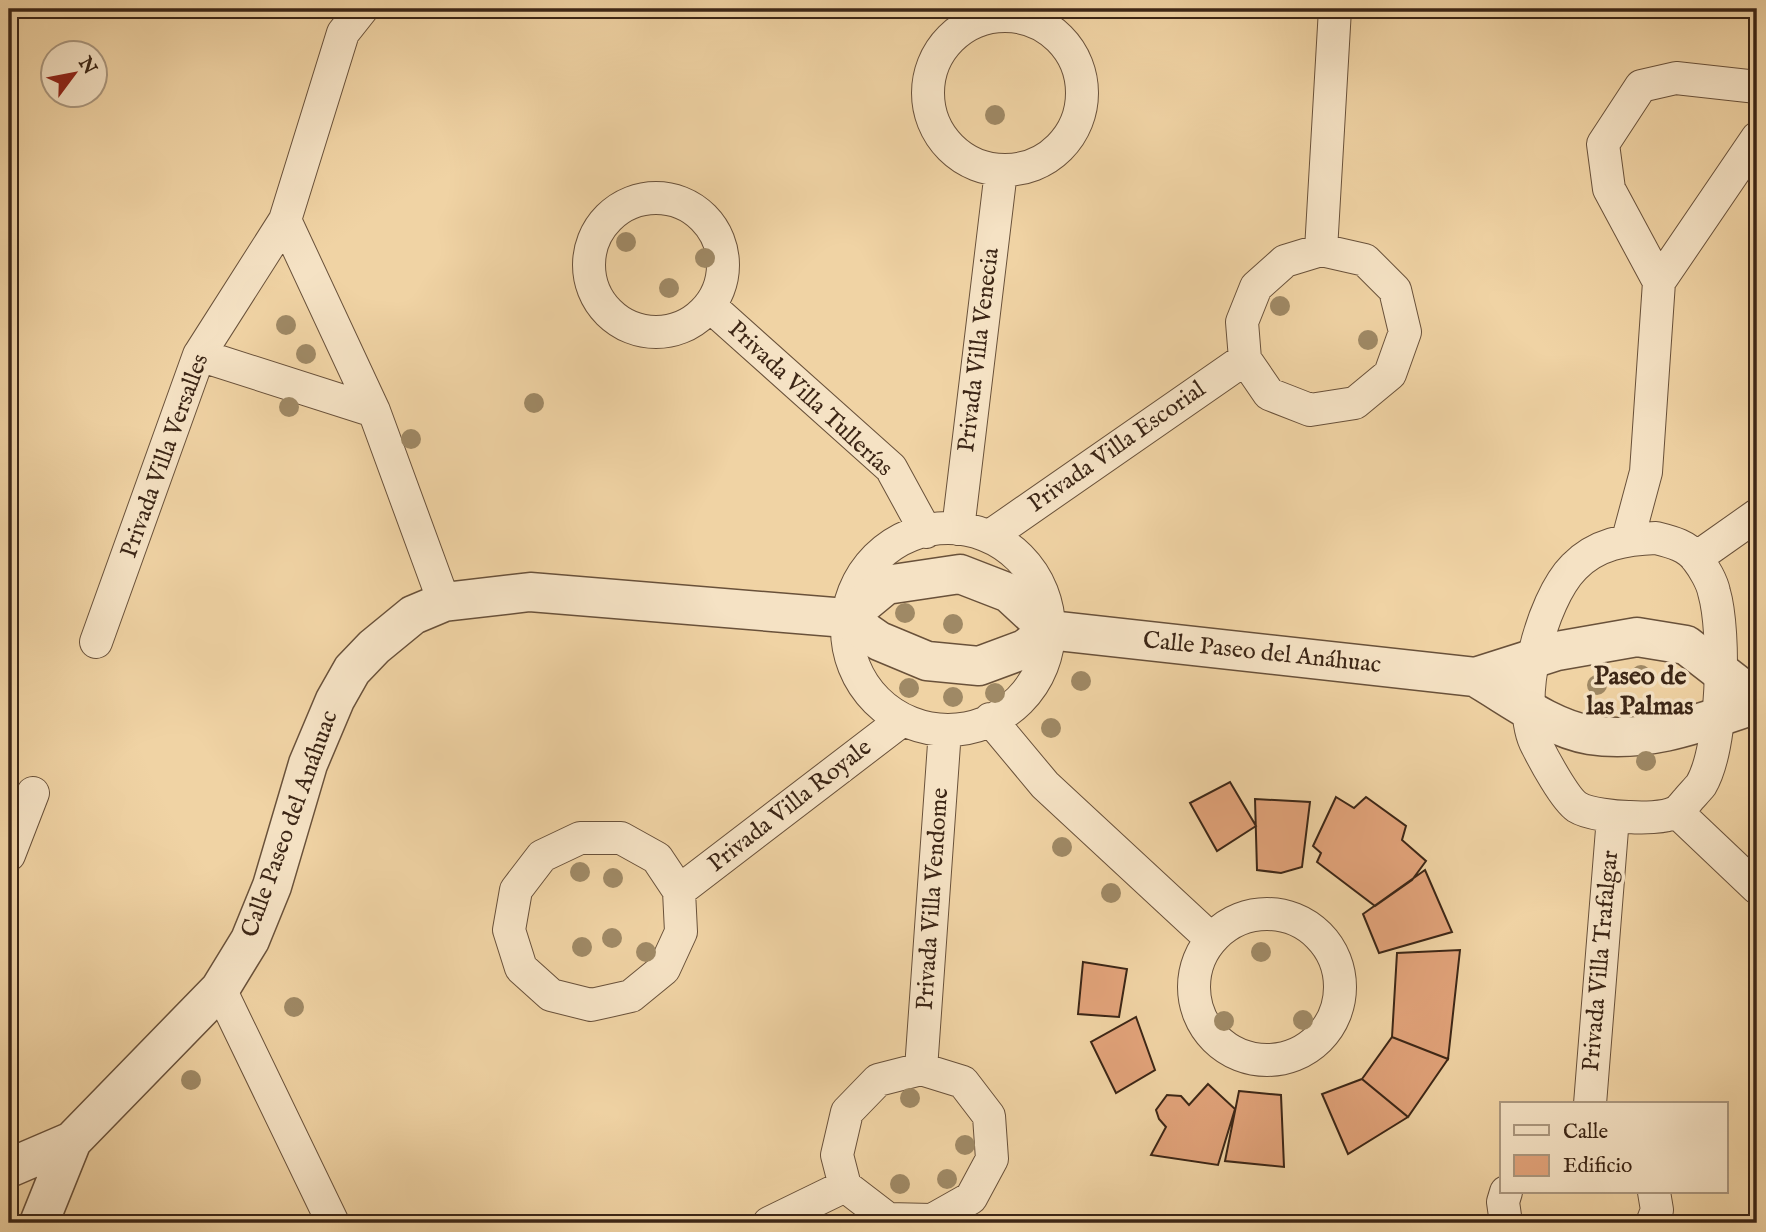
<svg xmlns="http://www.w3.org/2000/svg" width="1766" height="1232" viewBox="0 0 1766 1232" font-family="'IM FELL English',serif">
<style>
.building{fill:#e2a37a;stroke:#3c2616;stroke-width:2}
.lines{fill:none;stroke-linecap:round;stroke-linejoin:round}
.minor-casing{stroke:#69513a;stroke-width:34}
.tertiary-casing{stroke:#69513a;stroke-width:41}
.minor{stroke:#f5e2c4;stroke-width:32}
.tertiary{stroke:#f5e2c4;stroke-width:38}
.tree{fill:#9f8965}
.labels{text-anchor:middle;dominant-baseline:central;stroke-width:7;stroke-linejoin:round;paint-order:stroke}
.street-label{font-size:24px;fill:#3c2616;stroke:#f5e2c4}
.neighbourhood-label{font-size:26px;font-weight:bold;fill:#3c2616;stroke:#f5e2c4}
</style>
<rect width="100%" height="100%" fill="#f0d3a4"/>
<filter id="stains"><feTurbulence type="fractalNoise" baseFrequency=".00286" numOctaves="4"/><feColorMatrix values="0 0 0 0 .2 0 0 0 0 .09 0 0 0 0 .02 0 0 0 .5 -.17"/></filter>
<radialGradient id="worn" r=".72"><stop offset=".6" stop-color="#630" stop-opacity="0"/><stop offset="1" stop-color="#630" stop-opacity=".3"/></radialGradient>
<path class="building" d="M1230,782L1256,826L1217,851L1190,803Z
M1336,797L1354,808L1366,797L1406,826L1402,840L1426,861L1412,880L1375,906L1317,862L1321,853L1313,846Z
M1255,799L1310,802L1302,867L1281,873L1257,870Z
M1425,870L1452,932L1379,953L1363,914Z
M1460,950L1448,1059L1392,1037L1397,953Z
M1083,962L1127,969L1119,1017L1078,1014Z
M1136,1017L1155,1070L1116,1093L1091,1042Z
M1392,1037L1448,1059L1408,1117L1362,1079Z
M1362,1079L1408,1117L1348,1154L1322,1094Z
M1208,1084L1235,1109L1218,1165L1151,1155L1166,1127L1159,1119L1156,1110L1167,1095L1181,1096L1189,1105Z
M1239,1091L1281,1095L1284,1167L1225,1161Z"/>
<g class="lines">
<defs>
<path id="minor" d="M928 93a77 77 0 1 1 154 0a77 77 0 1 1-154 0Z
M589 265a67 67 0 1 1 134 0a67 67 0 1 1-134 0Z
M285,220L374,411L444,602
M1321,250L1365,260L1395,290L1405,332L1390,374L1355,403L1310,410L1269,394L1245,359L1242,322L1256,287L1285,261Z
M1321,250L1335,9
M1659,282L1609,189L1603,144L1641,86L1676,78L1757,87
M711,307L891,468L926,532
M199,355L374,411
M847 629a101 101 0 1 1 202 0a101 101 0 1 1-202 0Z
M958,529L1001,171
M990,536L1245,359
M1656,538C1672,542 1688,546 1697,559C1704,568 1712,582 1714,592C1726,633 1723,748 1701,785C1697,790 1691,796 1687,801C1684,804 1680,810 1676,812C1665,818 1641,818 1629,817C1616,817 1588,814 1577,807C1565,799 1544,760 1537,746C1514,704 1541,600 1574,567C1596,544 1626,539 1656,538Z
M1628,539L1646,472L1659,282L1757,138
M1696,558L1757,515
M96,642L199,355L285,220L343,33L362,9
M990,719L1045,785L1210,938
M1677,812L1757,888
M580,838H621L657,858L679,891L681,932L664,969L631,996L591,1005L551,995L521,968L509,930L516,890L542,856Z
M9,855L33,793
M679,891L901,721
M1194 987a73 73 0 1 1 146 0a73 73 0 1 1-146 0Z
M220,989L333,1223
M921,1069L963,1082L989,1116L992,1159L971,1198L932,1220L888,1219L845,1186L837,1155L847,1112L878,1080Z
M921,1069L945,730
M1590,1104L1613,817
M769,1223L845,1186
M1506,1223L1503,1202L1506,1192
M1652,1223L1657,1210L1654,1192"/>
<path id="tertiary" d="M846,618L886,585L960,574L1009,593L1049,630L1475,677L1557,651L1637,637L1686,645L1757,700
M1475,677C1510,697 1549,728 1590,735C1648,744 1703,722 1757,704
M9,1168L72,1141
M39,1223L72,1141L220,989L250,940L272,886L308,764L335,700L352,670L374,647L413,615L444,602L530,592L846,618L879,641L927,661L979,666L1025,649L1049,630"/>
</defs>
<use href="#minor" class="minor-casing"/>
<use href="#tertiary" class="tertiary-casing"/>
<use href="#minor" class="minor"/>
<use href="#tertiary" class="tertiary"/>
</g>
<g class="tree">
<circle cx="995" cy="115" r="10"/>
<circle cx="626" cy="242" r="10"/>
<circle cx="705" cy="258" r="10"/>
<circle cx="669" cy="288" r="10"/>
<circle cx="1280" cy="306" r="10"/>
<circle cx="286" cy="325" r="10"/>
<circle cx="1368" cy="340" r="10"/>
<circle cx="306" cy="354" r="10"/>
<circle cx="534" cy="403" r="10"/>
<circle cx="289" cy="407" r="10"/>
<circle cx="411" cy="439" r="10"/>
<circle cx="905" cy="613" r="10"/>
<circle cx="953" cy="624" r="10"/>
<circle cx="1641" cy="675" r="10"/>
<circle cx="1081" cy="681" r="10"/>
<circle cx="1597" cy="685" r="10"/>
<circle cx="909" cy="688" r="10"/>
<circle cx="995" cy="693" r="10"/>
<circle cx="953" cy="697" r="10"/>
<circle cx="1051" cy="728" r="10"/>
<circle cx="1646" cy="761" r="10"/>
<circle cx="1062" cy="847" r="10"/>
<circle cx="580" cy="872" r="10"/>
<circle cx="613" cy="878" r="10"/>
<circle cx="1111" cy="893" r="10"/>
<circle cx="612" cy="938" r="10"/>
<circle cx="582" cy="947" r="10"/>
<circle cx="646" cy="952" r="10"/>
<circle cx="1261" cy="952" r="10"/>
<circle cx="294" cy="1007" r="10"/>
<circle cx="1303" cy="1020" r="10"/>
<circle cx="1224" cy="1021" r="10"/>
<circle cx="191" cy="1080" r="10"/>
<circle cx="910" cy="1098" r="10"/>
<circle cx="965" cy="1145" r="10"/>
<circle cx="947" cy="1179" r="10"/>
<circle cx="900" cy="1184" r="10"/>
</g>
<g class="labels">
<g class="street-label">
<text transform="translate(979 350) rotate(-83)">Privada Villa Venecia</text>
<text transform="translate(810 399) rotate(43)">Privada Villa Tullerías</text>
<text transform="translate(1117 447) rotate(-35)">Privada Villa Escorial</text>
<text transform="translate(165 456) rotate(-70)">Privada Villa Versalles</text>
<text transform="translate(1262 653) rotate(6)">Calle Paseo del Anáhuac</text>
<text transform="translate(790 806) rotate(-38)">Privada Villa Royale</text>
<text transform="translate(290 824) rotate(-70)">Calle Paseo del Anáhuac</text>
<text transform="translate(933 899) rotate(-86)">Privada Villa Vendome</text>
<text transform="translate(1601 961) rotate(-85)">Privada Villa Trafalgar</text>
</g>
<g class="neighbourhood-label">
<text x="1640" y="676">Paseo de<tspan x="1640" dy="30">las Palmas</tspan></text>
</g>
</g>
<rect width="1766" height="1232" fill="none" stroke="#f0d3a4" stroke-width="35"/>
<rect x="10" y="10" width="1745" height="1211" fill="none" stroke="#3c2616" stroke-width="3.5"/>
<rect x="18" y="18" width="1731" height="1197" fill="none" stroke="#3c2616" stroke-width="2"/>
<rect x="1500" y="1102" width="228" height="91" fill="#f5e2c4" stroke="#ab977e" stroke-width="2"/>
<rect x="1514" y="1125" width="35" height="10" fill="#f5e2c4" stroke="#ab977e" stroke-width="2"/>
<text x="1563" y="1138" font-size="21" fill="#3c2616">Calle</text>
<rect x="1514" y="1155" width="35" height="21" fill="#e2a37a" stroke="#ab977e" stroke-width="2"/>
<text x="1563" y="1172" font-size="21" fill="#3c2616">Edificio</text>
<g transform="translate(74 74) rotate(58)"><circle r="33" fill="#f5e2c4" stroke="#ab977e" stroke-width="2"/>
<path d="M0-5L12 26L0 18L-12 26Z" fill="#8f2418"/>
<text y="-10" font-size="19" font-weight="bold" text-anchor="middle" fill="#3c2616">N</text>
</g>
<rect width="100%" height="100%" filter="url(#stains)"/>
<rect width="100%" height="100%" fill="url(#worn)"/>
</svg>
